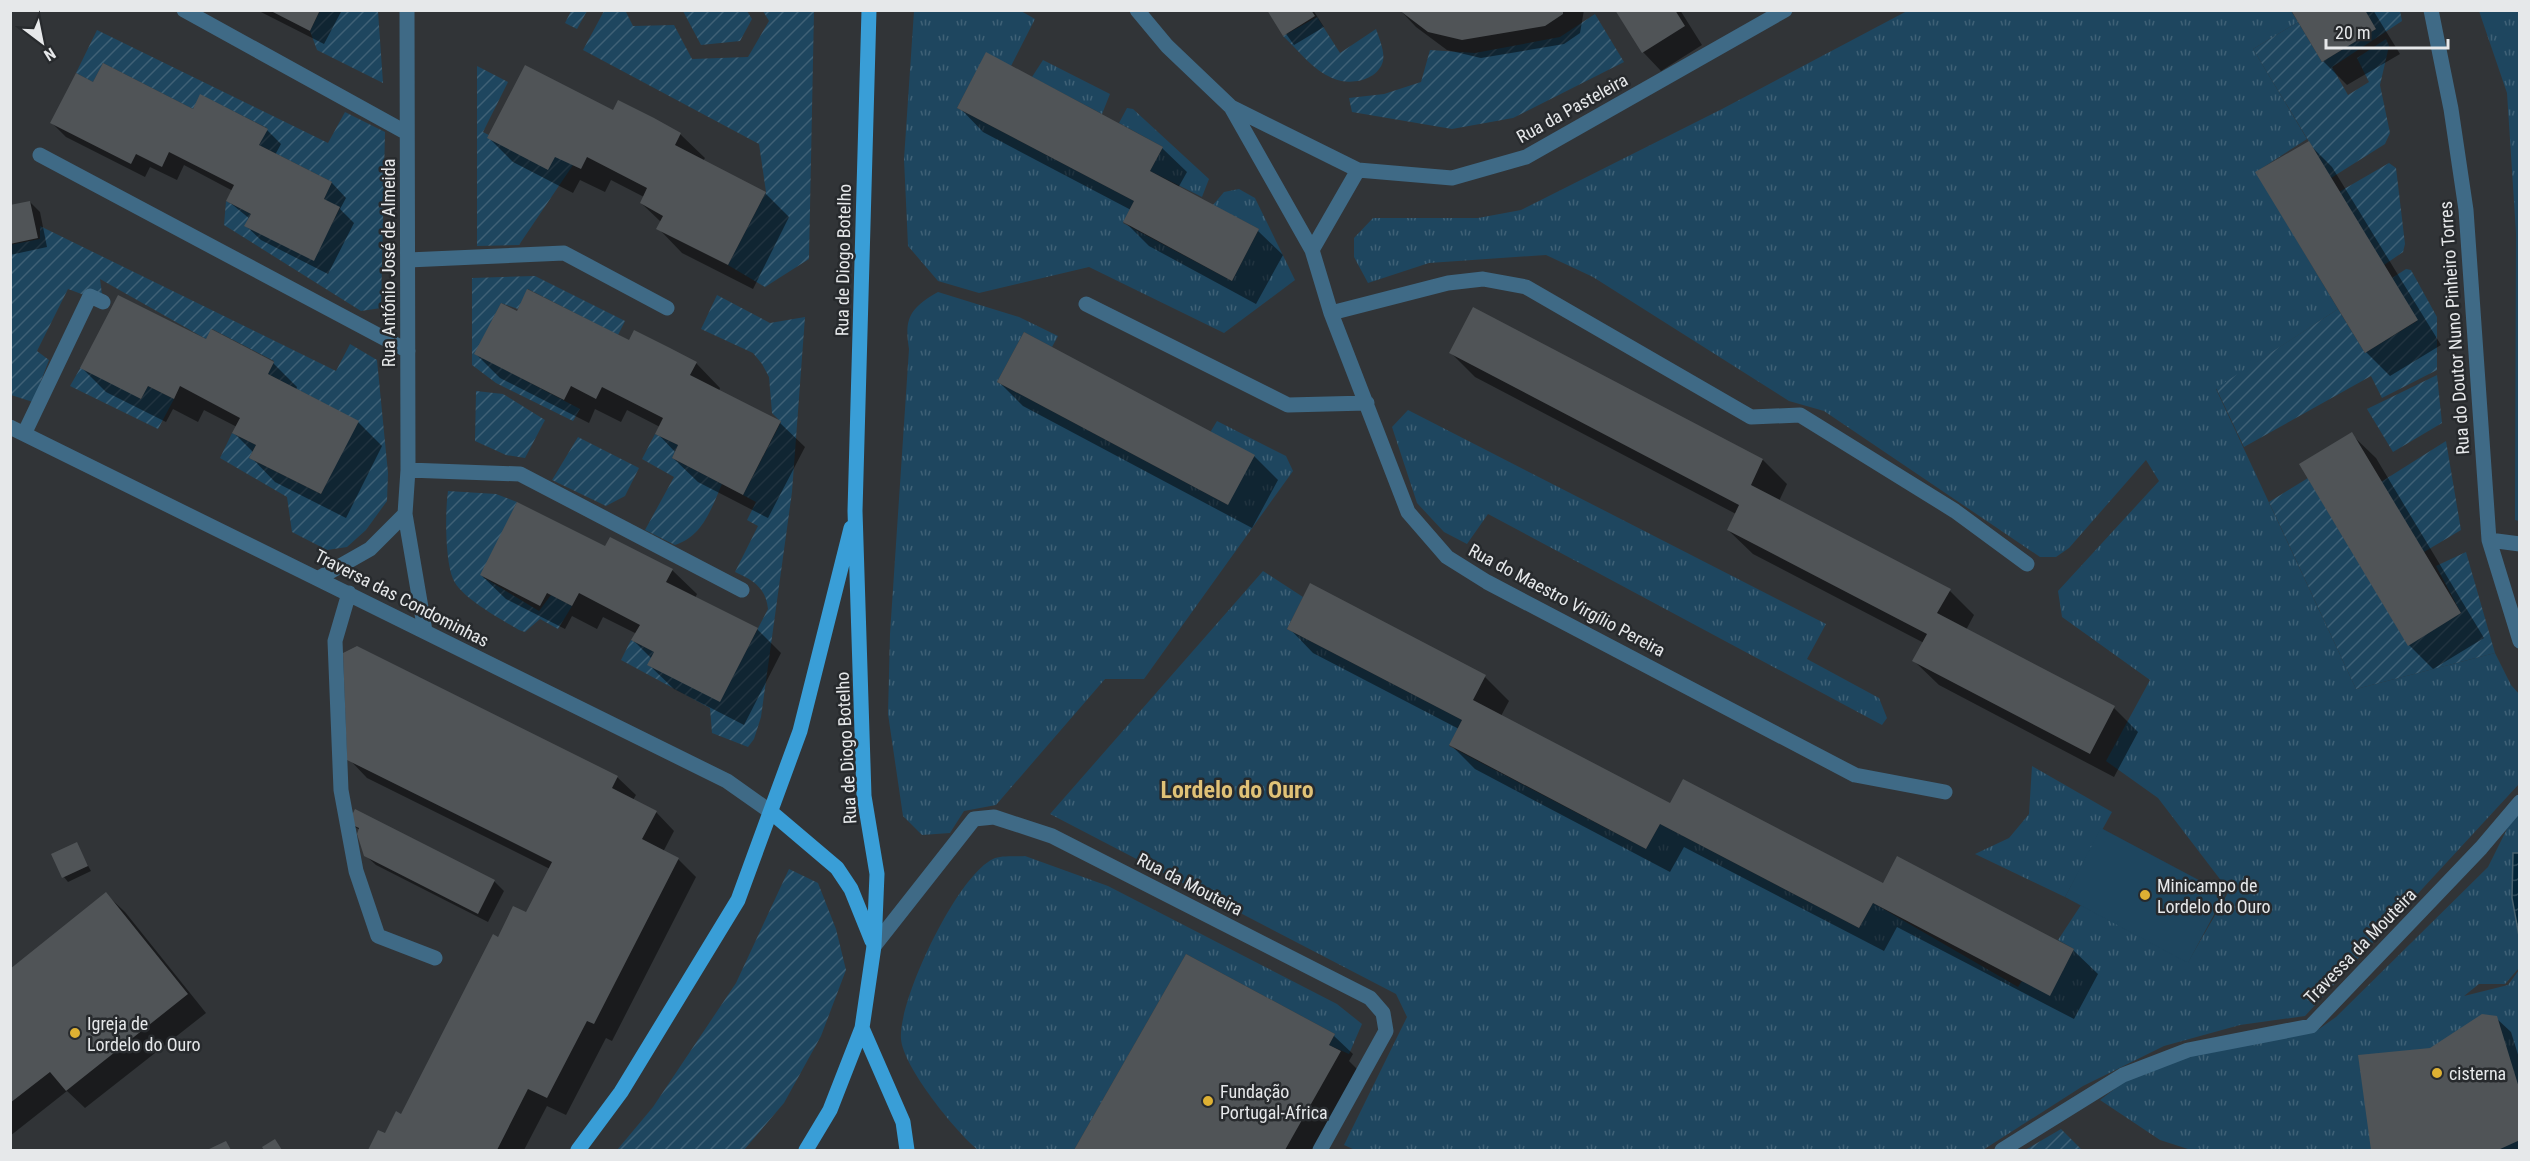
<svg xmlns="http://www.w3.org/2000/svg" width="2530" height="1161" viewBox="0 0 2530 1161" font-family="'Roboto Condensed',sans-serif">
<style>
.grass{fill:url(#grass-tufts)}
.garden{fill:url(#garden-furrows)}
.pitch{fill:#1e465f}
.water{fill:url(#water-waves);stroke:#47606d;stroke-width:1.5}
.shadow{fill:#0007}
.building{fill:#505457}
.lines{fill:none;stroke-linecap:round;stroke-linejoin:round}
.minor{stroke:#3f6a86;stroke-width:15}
.major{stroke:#399ed7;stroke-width:15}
.poi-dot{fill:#deb133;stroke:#272a2d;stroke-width:2}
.labels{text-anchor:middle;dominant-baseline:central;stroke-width:5;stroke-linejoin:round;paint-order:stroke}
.street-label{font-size:18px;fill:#e6e8ea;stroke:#272a2d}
.poi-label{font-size:18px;fill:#e6e8ea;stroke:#272a2d;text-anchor:start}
.district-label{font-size:24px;font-weight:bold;fill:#e0c277;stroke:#272a2d}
</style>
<defs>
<pattern id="grass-tufts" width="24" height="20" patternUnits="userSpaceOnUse" patternTransform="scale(1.5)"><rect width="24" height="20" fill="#1e465f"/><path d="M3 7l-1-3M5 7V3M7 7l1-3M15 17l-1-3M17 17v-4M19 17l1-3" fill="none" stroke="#3f6176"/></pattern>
<pattern id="garden-furrows" width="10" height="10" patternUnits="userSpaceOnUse" patternTransform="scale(1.5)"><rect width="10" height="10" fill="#1e465f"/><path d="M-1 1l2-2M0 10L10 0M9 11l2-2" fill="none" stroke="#3f6176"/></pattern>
<pattern id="water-waves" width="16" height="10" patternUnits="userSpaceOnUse" patternTransform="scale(1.5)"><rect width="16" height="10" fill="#032538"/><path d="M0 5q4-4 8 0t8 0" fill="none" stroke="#284555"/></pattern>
</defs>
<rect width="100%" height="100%" fill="#313437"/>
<path class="grass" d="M914,11H1021L1035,19L1011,66L986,53L957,108L1134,201L1123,223L1232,281L1259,229L1213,205L1224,192L1239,189L1255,198L1295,280L1224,333L1089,267L979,293L938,281L908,246L904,159Z
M1907,11H2291L2298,22L2253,49L2307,139L2256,172L2338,309L2216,389L2356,689L2495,653L2511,685L2520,695L2519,784L2305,1016L2240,1025L2164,1046L2083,1086L1983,1150H1355L1344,1145L1407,1017L1396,994L1050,814L1263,571L1303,597L1287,629L1462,720L1449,746L1646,849L1660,824L1859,928L1873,903L2018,987L2022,981L2050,995L2074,949L2058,940L2081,905L2188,962L2229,891L2158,798L2106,761L2150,680L2062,617L2058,591L2159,481L2146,460L2069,548L2056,557H2040L1824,411L1789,401L1593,277L1546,255L1429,263L1368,283L1354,257V238L1373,218H1478L1521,210L1722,109Z
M2479,11H2519V521L2515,520L2516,233L2507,93Z
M1043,60L1110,94L1102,114L1032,77Z
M1127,108L1133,109L1209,179L1202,197L1150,171L1163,147L1119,123Z
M938,292L1019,317L1058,336L1052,347L1024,332L997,382L1228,505L1211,431L1217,421L1286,456L1293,471L1144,679H1105L996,805L964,811L950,833L922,835L903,816L888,714L890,634L909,349C904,318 910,308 938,292Z
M1408,410L1826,624L1807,659L1879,698L1887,718L1882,725L1488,514L1467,544L1444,532L1417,503L1392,427Z
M2032,766L2112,812L2065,897L1975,854L2009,838L2029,814Z
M2519,809V853H2514L2513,904L2519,936V968L2505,984H2479L2464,996L2508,985L2519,970V1150H2191L2160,1140L2100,1100L2133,1075L2173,1058L2319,1029L2336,1017L2488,867L2512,819Z
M1025,856L1108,886L1337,1004L1362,1024L1349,1054L1329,1045L1335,1034L1186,954L1074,1150H978C956,1132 903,1067 901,1039C898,1000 957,876 993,859C1001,855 1016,857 1025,856Z"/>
<path class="garden" d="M625,10L633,26L674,25L692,59L748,57L769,21L763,11H814L809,259L765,287L728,265L766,192L759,144L583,50L604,11Z
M320,11H378L383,83L317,50L310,31Z
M571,11H587L577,29L565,23Z
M683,11H747L752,19L740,41L701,45Z
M2365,11H2400L2402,21L2332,67L2348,95L2369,82L2357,58L2386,39L2389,46L2380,85L2390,133L2385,144L2331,178L2253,49L2298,22L2322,62L2376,29Z
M1595,14L1624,62L1513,118L1452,129L1352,112L1349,98L1384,94L1421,82L1430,50L1475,53L1560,37Z
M1317,17L1340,53L1376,29C1379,38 1385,51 1383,61C1378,81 1349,86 1332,78C1313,70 1299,51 1283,36Z
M97,30L328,143L345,112L385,132L381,308L361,311L224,225L226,201L251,214L245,225L313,260L340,208L324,199L332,182L259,145L267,128L201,95L193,109L103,63L93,82L76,73Z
M477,66L508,82L483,132L543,163L550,150L575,162L519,245L477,246Z
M2389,163L2396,168L2405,244L2403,252L2384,265L2339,192Z
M40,226L336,371L350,344L377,360L388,473L387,501L366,530L347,547L327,550L292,532L287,497L220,458L232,433L256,445L249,458L321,494L358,421L268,374L274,361L212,329L206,339L100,279L103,302L68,289L37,351L49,360L33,402L11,395L10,245L40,239Z
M2406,269L2411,270L2437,317V370L2382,398L2371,376L2244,447L2216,388L2338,309L2365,353L2417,321L2392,278Z
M535,276L625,321L618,335L528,289L518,309L501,303L475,354L580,409L573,421L496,383L472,365V278Z
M717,295L770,323L805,317L792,492L761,717L754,739L748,747L712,733L710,708L621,660L631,640L654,652L720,701L768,609C766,588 753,580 735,572L758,526L747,520L756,502L743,495L781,422L772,413L769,377L762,364L753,353L701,329Z
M82,365L141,399L148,386L174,399L158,429L70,386Z
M2437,375L2442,423L2393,452L2367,409Z
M476,391L503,394L545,420L525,458L506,455L475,441Z
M655,434L678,445L672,458L722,484C711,509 703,536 675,545L645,530L674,477L642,459Z
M578,437L639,468L625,496L606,506L552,480Z
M2446,441L2461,530L2424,552L2381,482Z
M2308,478L2408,645L2461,613L2436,566L2466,552L2495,653L2356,689L2269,502Z
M448,491L496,494L517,502L483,577L539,611L551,595L572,606L558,629L540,619L525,632L519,630C501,619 461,598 453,579C445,560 445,512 448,491Z
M789,869L818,883L836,929L846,970L821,1036L784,1103L744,1150H617L653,1107L736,983Z
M2061,1129L2082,1150H2025Z"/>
<path class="pitch" d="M2101,828L2225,894L2188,963L2065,897Z"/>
<path class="water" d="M2513,853H2519V936L2512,898Z"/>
<path class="shadow" d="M257,10H342L324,44Z
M1269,10H1313L1324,27L1294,45Z
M1400,10H1584L1580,33L1564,44L1481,58L1447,50L1416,27Z
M1617,10H1680L1702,45L1661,71L1643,52Z
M2293,10H2373L2400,54L2347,85L2323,61Z
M987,54L1162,148L1187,172L1178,188L1258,231L1283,255L1256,304L1149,246L1125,222L1131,210L983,132L959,107Z
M94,84L267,130L281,144L275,155L332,183L346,198L340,209L354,223L328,274L261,240L246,226L250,219L228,201L233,191L184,165L177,180L150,167L145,177L66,137L52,123Z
M614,112L680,134L705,158L703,161L765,193L789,217L753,289L682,253L658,228L661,222L641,203L644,197L611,180L605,192L580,180L573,193L513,162L489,138Z
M2308,143L2332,167L2441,345L2390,376L2366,352Z
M30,202L40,212L47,247L10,255V206Z
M1474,309L1763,460L1787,484L1779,501L1950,591L1974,615L1966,630L2114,708L2138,732L2114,777L1939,685L1914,661L1924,643L1753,554L1728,530L1736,514L1475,377L1451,353Z
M518,313L629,342L696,363L720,388L719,391L780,423L805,447L768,518L698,482L673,458L676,453L657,433L660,427L627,410L621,422L595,409L589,423L500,378L476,354Z
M206,341L273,363L297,387L296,390L358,422L382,446L346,518L275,482L251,457L253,452L234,433L237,427L204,410L198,422L173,409L166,422L106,392L82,368Z
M999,382L1254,456L1278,480L1252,528L1023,406Z
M2351,434L2376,458L2484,638L2433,669L2409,645Z
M605,548L672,570L697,594L695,598L757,629L781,653L744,725L674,689L649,665L652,659L633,640L637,634L603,617L597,629L572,616L565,629L506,599L481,575Z
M1289,628L1485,677L1509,701L1501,716L1671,805L1883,885L2073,950L2098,974L2074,1019L1897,927L1884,951L1684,847L1670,872L1475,769L1451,745L1459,729L1313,653Z
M357,647L617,777L636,795L633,800L656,812L674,831L663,852L678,859L696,877L612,1041L606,1038L566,1115L547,1106L524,1150H370L379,1132L386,1135L402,1116L498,939L527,914L550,869L367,778L349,759Z
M356,811L494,881L504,891L488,922L376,865L365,855L360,830L355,827Z
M76,844L91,871L68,882L64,877Z
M106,894L125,912L206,1013L85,1108L67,1091L10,1136V970Z
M1186,956L1334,1036L1353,1054L1349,1061L1358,1070L1314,1150H1076Z
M2496,1018L2511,1032L2520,1061V1150H2372L2359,1057L2430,1050Z"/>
<path class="building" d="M269,10H320L310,31Z
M1267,10H1311L1315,16L1283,36Z
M1399,10H1563V14L1545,26L1462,40L1428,32Z
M1615,10H1675L1685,26L1642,53Z
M2291,10H2365L2376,29L2322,62Z
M986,52L1163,147L1150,171L1259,229L1232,281L1123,222L1134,201L957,108Z
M103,63L193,109L200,94L268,129L259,145L332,182L324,199L340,207L314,261L244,226L251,214L226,201L234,185L169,152L162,167L136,154L131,164L50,123L76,73L93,82Z
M525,65L613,110L618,100L654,118L681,133L675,145L766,192L728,265L656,229L663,216L640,203L647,188L587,157L581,169L555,157L548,170L487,138Z
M2309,141L2418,320L2365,353L2255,172Z
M30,201L38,238L10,244V205Z
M527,289L629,340L634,330L670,348L697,362L690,375L781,421L743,495L672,458L678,445L655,434L663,418L602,387L596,399L571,386L564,400L474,354L501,303L517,311Z
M118,295L206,339L211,329L274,362L268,374L359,421L321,494L249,458L256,445L232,433L240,418L180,386L174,399L148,386L141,399L80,368Z
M1473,307L1763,459L1751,485L1951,589L1937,613L2115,706L2090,754L1912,661L1927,634L1727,530L1739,505L1449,353Z
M1024,332L1255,455L1228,505L997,382Z
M2352,432L2461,613L2408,646L2299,464Z
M517,502L605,546L610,537L673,569L666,582L758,628L720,702L647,665L654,652L631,640L640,625L579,593L572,606L547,593L540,606L480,575Z
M1310,583L1486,675L1473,700L1670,803L1683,779L1883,883L1897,856L2074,949L2050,996L1873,903L1859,928L1660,824L1646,849L1449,745L1462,720L1287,629Z
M357,646L618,776L612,788L657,811L642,839L679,858L594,1024L587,1021L547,1098L528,1089L497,1150H368L378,1130L385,1133L396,1111L401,1114L493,934L498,937L513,906L526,912L552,862L347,760L343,653Z
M355,809L495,880L478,914L364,856L357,834L359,828L348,823Z
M77,842L88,866L62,878L51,854Z
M106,892L188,994L66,1091L50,1072L10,1103V969Z
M1186,954L1335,1034L1329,1045L1341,1051L1285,1150H1074Z
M2482,1014L2497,1016L2520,1091V1140L2498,1150H2371L2358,1055L2430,1048Z
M275,1139L282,1150H264L262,1147Z
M226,1141L231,1150H207Z"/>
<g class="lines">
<path class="minor" d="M184,10L407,133
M407,10L408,470L405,514L425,631
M1137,10L1167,46L1231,107L1312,250L1331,313L1408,512L1447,557L1487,582L1855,775L1945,792
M2431,10L2451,109L2466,210L2489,540L2520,641
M1231,107L1358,170L1452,178L1526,157L1785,10
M40,155L408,351
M1312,250L1358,170
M408,260L564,253L667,308
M1086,304L1288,405L1367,403
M1331,313L1448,283L1483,279L1526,287L1751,417L1800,415L1955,511L2027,564
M10,427L727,781L771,812
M25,432L90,296L103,302
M408,470L520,474L742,590
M2489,540L2520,544
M319,578L370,549L405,514
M349,593L335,641L341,790L356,871L378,936L435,958
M874,946L974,819L994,817L1052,836L1370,998L1383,1013L1386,1031L1320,1150
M2002,1150L2123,1075L2188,1050L2311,1026L2481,848L2520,802"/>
<path class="major" d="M771,812L837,868L851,889L872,941
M862,1028L903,1122L907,1150
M578,1150L621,1092L738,900L800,731L851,528
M806,1150L830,1110L862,1028L874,946L877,874L864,796L855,511L869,10"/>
</g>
<g class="poi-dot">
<circle cx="2145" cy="895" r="6"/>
<circle cx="75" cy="1033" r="6"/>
<circle cx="2437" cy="1073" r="6"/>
<circle cx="1208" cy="1101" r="6"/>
</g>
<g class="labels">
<g class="street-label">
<text transform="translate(1572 108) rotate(-29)">Rua da Pasteleira</text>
<text transform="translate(843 260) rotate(-89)">Rua de Diogo Botelho</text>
<text transform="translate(388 263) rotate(-90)">Rua António José de Almeida</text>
<text transform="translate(2454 328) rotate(-94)">Rua do Doutor Nuno Pinheiro Torres</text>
<text transform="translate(402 598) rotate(27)">Traversa das Condominhas</text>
<text transform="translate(1567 600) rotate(28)">Rua do Maestro Virgílio Pereira</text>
<text transform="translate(846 748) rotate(-93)">Rua de Diogo Botelho</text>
<text transform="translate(1190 884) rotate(27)">Rua da Mouteira</text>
<text transform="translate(2360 946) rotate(-46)">Travessa da Mouteira</text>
</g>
<g class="poi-label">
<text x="2157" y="885">Minicampo de<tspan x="2157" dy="21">Lordelo do Ouro</tspan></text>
<text x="87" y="1023">Igreja de<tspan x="87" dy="21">Lordelo do Ouro</tspan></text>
<text x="2449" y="1073">cisterna</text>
<text x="1220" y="1091">Fundação<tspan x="1220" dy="21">Portugal-Africa</tspan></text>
</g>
<g class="district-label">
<text x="1237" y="790">Lordelo do Ouro</text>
</g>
</g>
<rect width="2530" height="1161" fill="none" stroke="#e6e8ea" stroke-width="24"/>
<g transform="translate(42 42) rotate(148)" stroke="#272a2d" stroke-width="4.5" paint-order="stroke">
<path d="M0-4.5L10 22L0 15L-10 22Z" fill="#e6e8ea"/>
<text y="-9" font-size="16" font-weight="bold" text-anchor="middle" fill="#e6e8ea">N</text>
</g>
<path d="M2326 39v9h122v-9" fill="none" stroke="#e6e8ea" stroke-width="3"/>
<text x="2335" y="39" font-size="18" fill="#e6e8ea" stroke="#272a2d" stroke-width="4.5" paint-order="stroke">20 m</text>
</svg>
